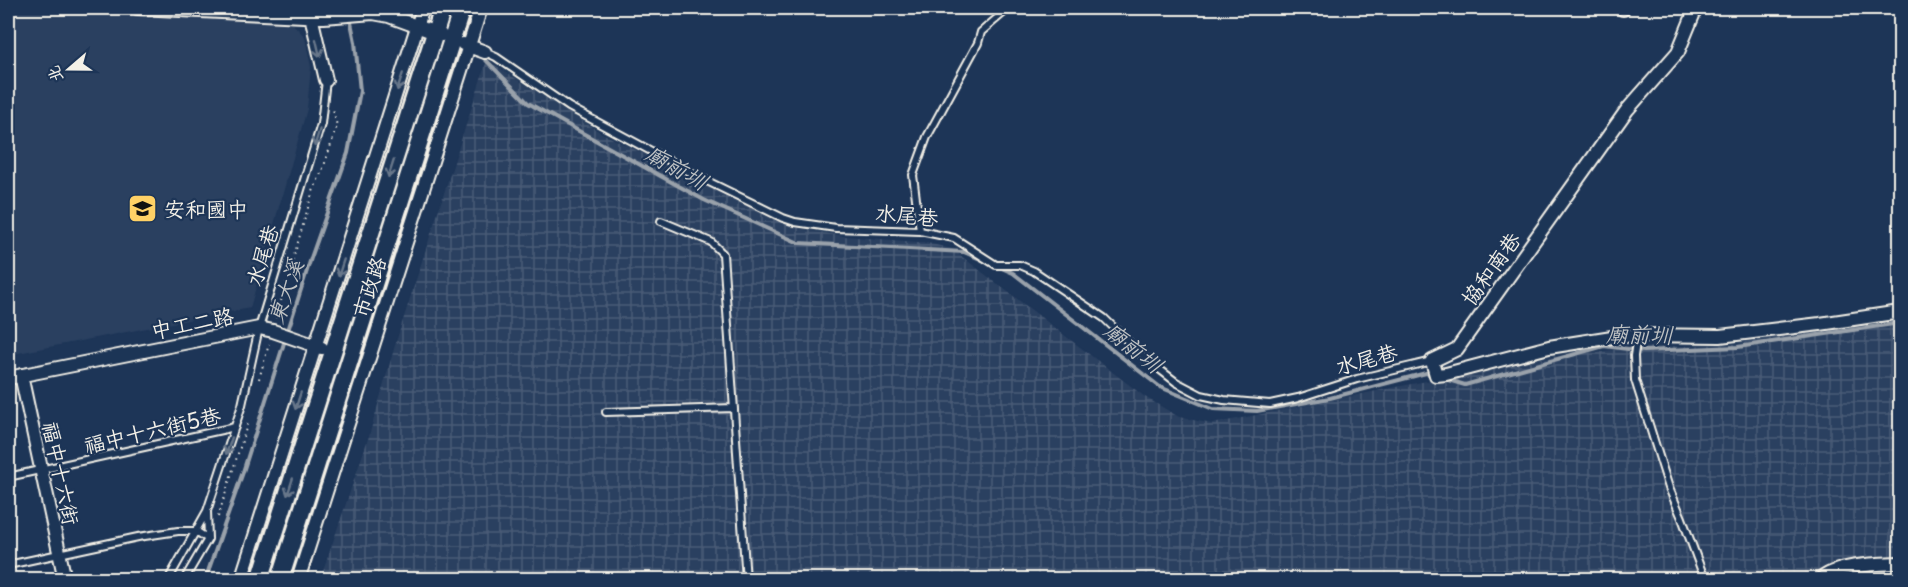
<svg xmlns="http://www.w3.org/2000/svg" width="1908" height="587" viewBox="0 0 1908 587" font-family="'Playpen Sans','LXGW WenKai TC',sans-serif">
<style>
.built{fill:#2a4060}
.industrial{fill:url(#industrial-grid)}
.lines{fill:none;stroke-linecap:round;stroke-linejoin:round}
.stream{stroke:#9aa2ab;stroke-width:4}
.lane-casing{stroke:#f4f1e8;stroke-width:10}
.street-casing{stroke:#f4f1e8;stroke-width:16}
.secondary-casing{stroke:#f4f1e8;stroke-width:21}
.path{stroke:#f4f1e8;stroke-width:2;stroke-dasharray:1.5 4.5;stroke-linecap:butt}
.lane{stroke:#1d3557;stroke-width:6}
.street{stroke:#1d3557;stroke-width:12}
.secondary{stroke:#1d3557;stroke-width:16}
.oneway{stroke:#68778a}
.labels{text-anchor:middle;dominant-baseline:central;stroke-width:4.5;stroke-linejoin:round;paint-order:stroke}
.poi-label{font-size:21px;fill:#f4f1e8;stroke:#1d3557;text-anchor:start}
.street-label{font-size:21px;fill:#f4f1e8;stroke:#1d3557}
.water-label{font-size:22px;font-style:italic;fill:#c0c3c4;stroke:#1d3557}
</style>
<defs>
<pattern id="industrial-grid" width="8" height="8" patternUnits="userSpaceOnUse" patternTransform="scale(1.5)"><rect width="8" height="8" fill="#2a4060"/><path d="M0 4h8M4 0v8" fill="none" stroke="#4a5c77"/></pattern>
</defs>
<rect width="100%" height="100%" fill="#1d3557"/>
<filter id="ink" filterUnits="userSpaceOnUse"><feTurbulence type="fractalNoise" baseFrequency=".0167" numOctaves="2"/><feDisplacementMap in="SourceGraphic" scale="12" xChannelSelector="R" yChannelSelector="G"/><feConvolveMatrix kernelMatrix="1 2 1 2 8 2 1 2 1" color-interpolation-filters="sRGB"/></filter>
<g filter="url(#ink)">
<path class="built" d="M8,8H106L293,24L305,37L311,67L307,109L250,308L8,355Z"/>
<path class="industrial" d="M487,60L600,132L739,202L784,223L802,229L844,236L928,243L952,249L1145,397L1179,417L1212,424L1542,358L1629,348L1734,344L1900,318V579L320,580L369,436L396,342Z"/>
<g class="lines">
<path class="stream" d="M481,55L528,103L704,200L799,243L964,252L987,262
M997,266L1013,273L1160,387L1213,409L1257,411L1330,398L1426,373L1432,375
M1445,379L1465,385L1604,346L1644,351L1738,347L1900,323
M205,580L243,472L311,258L348,153L360,91L355,42L348,8"/>
<defs>
<path id="lane" d="M485,52L496,57L569,107L705,180L783,218L795,222L836,228L920,231L954,238L996,265H1020L1034,271L1104,318L1145,358L1176,382L1201,395L1224,400L1270,404L1298,398L1357,379L1432,361
M661,221L711,242L723,254L746,580
M920,231L913,175L927,137L978,43L981,32L1009,8
M1637,335L1634,356L1635,380L1669,488L1682,518L1705,580
M606,412L734,408
M8,477L235,427
M8,565L138,537L178,531H196L208,539
M168,580L207,511L242,405L259,328L321,124L326,80
M184,580L208,539L207,511"/>
<path id="street" d="M138,8L324,17L373,13L389,16L441,35
M1623,8V9
M1696,8L1678,52L1627,110L1457,349L1432,361L1436,375L1446,374L1549,347L1612,337L1637,335L1720,336L1820,324L1900,312
M311,16L326,80
M463,44L485,52
M21,375L65,580
M8,378L259,328L273,331L322,348
M241,580L423,8
M298,580L481,8
M1820,580C1837,564 1878,564 1900,563"/>
<path id="secondary" d="M260,580L443,8
M280,580L462,8"/>
</defs>
<use href="#lane" class="lane-casing"/>
<use href="#street" class="street-casing"/>
<use href="#secondary" class="secondary-casing"/>
<path class="path" d="M276,318L312,194L324,166L337,126L333,109
M259,379L269,344
M218,517L248,422"/>
<use href="#lane" class="lane"/>
<use href="#street" class="street"/>
<use href="#secondary" class="secondary"/>
</g>
<defs><path id="oneway-shaft" d="M-6 0H5M1.5-3L5.5 0L1.5 3" fill="none" stroke-width="1.6" stroke-linecap="round" stroke-linejoin="round" transform="scale(1.5)"/></defs>
<g class="oneway">
<use href="#oneway-shaft" transform="translate(318 48) rotate(77)"/>
<use href="#oneway-shaft" transform="translate(400 82) rotate(108)"/>
<use href="#oneway-shaft" transform="translate(317 138) rotate(107)"/>
<use href="#oneway-shaft" transform="translate(391 169) rotate(108)"/>
<use href="#oneway-shaft" transform="translate(341 268) rotate(108)"/>
<use href="#oneway-shaft" transform="translate(298 401) rotate(108)"/>
<use href="#oneway-shaft" transform="translate(229 446) rotate(109)"/>
<use href="#oneway-shaft" transform="translate(290 487) rotate(108)"/>
</g>
</g>
<defs>
<symbol id="school-square" viewBox="-11 -11 22 22"><rect x="-9" y="-9" width="18" height="18" rx="4" fill="#ffd166" stroke="#1d3557"/><path d="M0-5L7-2L0 1L-7-2ZM-4 1L0 2.5L4 1V4Q0 6-4 4Z" fill="#111"/></symbol>
</defs>
<g fill-rule="evenodd">
<use href="#school-square" x="126" y="192" width="33" height="33"/>
</g>
<g class="labels">
<g class="poi-label">
<text x="164" y="208">安和國中</text>
</g>
<g class="street-label">
<text transform="translate(907 214) rotate(5)">水尾巷</text>
<text transform="translate(261 255) rotate(-73)">水尾巷</text>
<text transform="translate(1490 268) rotate(-54)">協和南巷</text>
<text transform="translate(368 287) rotate(-72)">市政路</text>
<text transform="translate(192 322) rotate(-11)">中工二路</text>
<text transform="translate(1366 358) rotate(-15)">水尾巷</text>
<text transform="translate(152 429) rotate(-13)">福中十六街5巷</text>
<text transform="translate(62 473) rotate(78)">福中十六街</text>
</g>
<g class="water-label">
<text transform="translate(677 166) rotate(29)">廟前圳</text>
<text transform="translate(284 291) rotate(-71)">東大溪</text>
<text transform="translate(1639 333) rotate(1)">廟前圳</text>
<text transform="translate(1134 346) rotate(38)">廟前圳</text>
</g>
</g>
<rect width="1908" height="587" fill="none" stroke="#1d3557" stroke-width="30"/>
<rect x="15" y="15" width="1878" height="557" fill="none" stroke="#f4f1e8" stroke-width="2" filter="url(#ink)"/>
<g transform="translate(69 69) rotate(250)" stroke="#1d3557" stroke-width="4.5" paint-order="stroke">
<path d="M0-4.5L10 22L0 15L-10 22Z" fill="#f4f1e8"/>
<text y="-9" font-size="16" font-weight="bold" text-anchor="middle" fill="#f4f1e8">北</text>
</g>
</svg>
